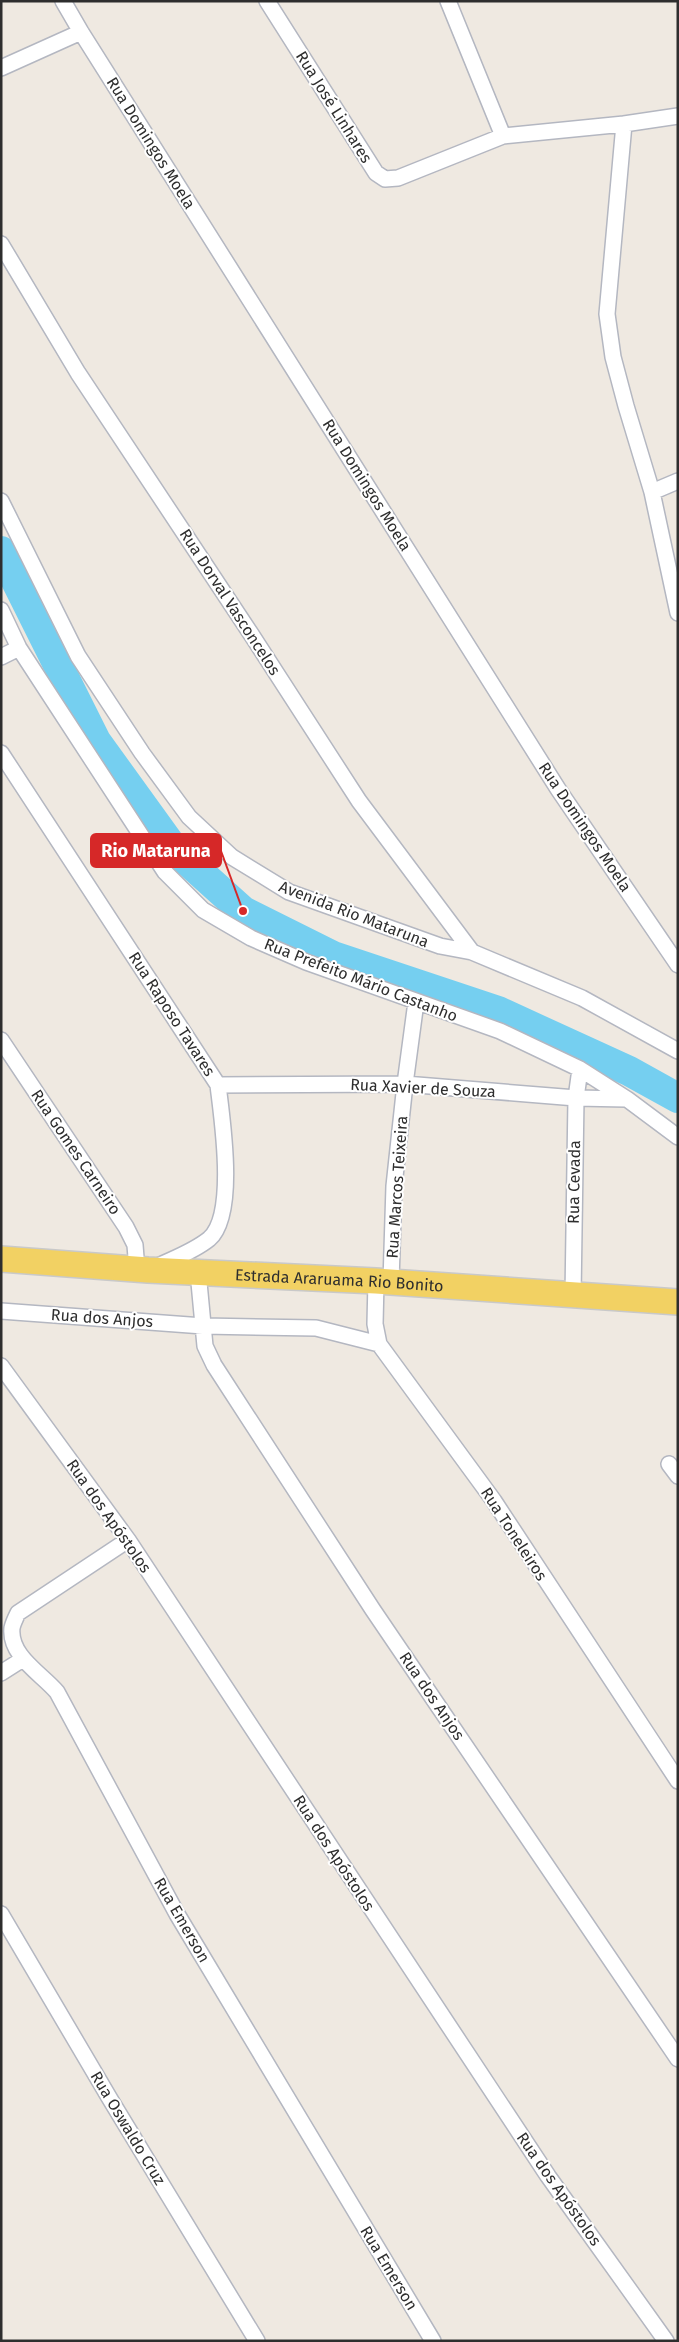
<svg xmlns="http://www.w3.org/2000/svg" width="679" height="2342" viewBox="0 0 679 2342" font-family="'Fira Sans',sans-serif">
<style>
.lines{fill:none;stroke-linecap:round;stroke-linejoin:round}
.river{stroke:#75cff0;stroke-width:30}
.minor-casing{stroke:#b4b7c1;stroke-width:18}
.primary-casing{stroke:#c9c9c9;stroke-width:28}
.minor{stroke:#fff;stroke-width:15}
.primary{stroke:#f2d163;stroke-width:25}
.labels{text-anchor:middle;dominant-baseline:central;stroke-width:4;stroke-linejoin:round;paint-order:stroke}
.street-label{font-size:16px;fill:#2e2e2e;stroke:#fff}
.leader{fill:none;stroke:#d62828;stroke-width:2}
.callout-dot{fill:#d62828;stroke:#fff;stroke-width:2}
.callout{fill:#d62828;stroke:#d62828;stroke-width:2}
.callout-label{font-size:18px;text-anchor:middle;font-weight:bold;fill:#fff}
</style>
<rect width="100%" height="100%" fill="#efe9e1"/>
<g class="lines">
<path class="river" d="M1,551L96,741L174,849L243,911L333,956L498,1011L629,1071L678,1098"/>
<defs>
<path id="minor" d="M63,1L81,32L558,789L678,965
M267,1L376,173L385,179L398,178L503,136
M448,1L503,136L624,124L607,314L613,357L626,406L652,492
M1,68L81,32
M624,124L678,116
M1,244L78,373L251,634L359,801L472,952
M678,481L652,492L678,613
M1,501L78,656L142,753L189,817L232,857L289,892L440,946L472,952L582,998L678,1051
M1,610L19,648L165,872L203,910L251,938L306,962L500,1031L580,1069L627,1099L678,1137
M1,657L19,648
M1,753L218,1085C222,1119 237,1215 209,1239C193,1252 172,1259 154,1268
M1,1040L126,1227L135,1245L137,1270
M218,1085L405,1084L576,1098L626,1099
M198,1272L205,1346L214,1365L373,1610L678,2059
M376,1281L375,1324L379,1344L494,1501L678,1781
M391,1282L394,1186L405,1084L416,1002
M573,1296L576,1098L580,1069
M1,1311L203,1326L316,1328L379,1344
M1,1366L128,1540L548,2176L666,2341
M669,1464L678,1476
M128,1540L18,1613C16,1617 13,1623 12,1628C9,1656 42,1674 57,1692L177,1914L433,2341
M1,1673L23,1659
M1,1914L110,2099L257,2341"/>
<g id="primary">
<path id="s1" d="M1,1259L148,1270L376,1281L678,1302"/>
</g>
</defs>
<use href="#minor" class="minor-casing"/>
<use href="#primary" class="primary-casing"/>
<use href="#minor" class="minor"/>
<use href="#primary" class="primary"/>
</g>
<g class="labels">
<g class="street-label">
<text transform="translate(334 107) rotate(58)">Rua José Linhares</text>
<text transform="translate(151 143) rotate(58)">Rua Domingos Moela</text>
<text transform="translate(367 485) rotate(58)">Rua Domingos Moela</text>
<text transform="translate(230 602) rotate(57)">Rua Dorval Vasconcelos</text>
<text transform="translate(585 827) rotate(56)">Rua Domingos Moela</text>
<text transform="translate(354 914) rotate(21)">Avenida Rio Mataruna</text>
<text transform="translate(361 980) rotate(21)">Rua Prefeito Mário Castanho</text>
<text transform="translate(172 1014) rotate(57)">Rua Raposo Tavares</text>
<text transform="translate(423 1088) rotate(3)">Rua Xavier de Souza</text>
<text transform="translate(76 1152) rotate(56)">Rua Gomes Carneiro</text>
<text transform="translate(574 1182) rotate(-89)">Rua Cevada</text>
<text transform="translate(397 1187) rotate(-86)">Rua Marcos Teixeira</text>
<text stroke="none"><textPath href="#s1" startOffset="339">Estrada Araruama Rio Bonito</textPath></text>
<text transform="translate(102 1318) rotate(4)">Rua dos Anjos</text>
<text transform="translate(109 1516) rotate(55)">Rua dos Apóstolos</text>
<text transform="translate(514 1534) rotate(57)">Rua Toneleiros</text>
<text transform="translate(432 1696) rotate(56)">Rua dos Anjos</text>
<text transform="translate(334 1853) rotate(57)">Rua dos Apóstolos</text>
<text transform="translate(182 1920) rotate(60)">Rua Emerson</text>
<text transform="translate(128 2128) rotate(59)">Rua Oswaldo Cruz</text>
<text transform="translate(559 2189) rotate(55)">Rua dos Apóstolos</text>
<text transform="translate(389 2268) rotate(59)">Rua Emerson</text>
</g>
</g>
<path class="leader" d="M243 911L221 851"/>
<circle class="callout-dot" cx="243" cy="911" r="5"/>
<rect class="callout" x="91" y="834" width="130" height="33" rx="5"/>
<g class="callout-label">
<text x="156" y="857">Rio Mataruna</text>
</g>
<rect width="679" height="2342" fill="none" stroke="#2e2e2e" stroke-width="5"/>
</svg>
